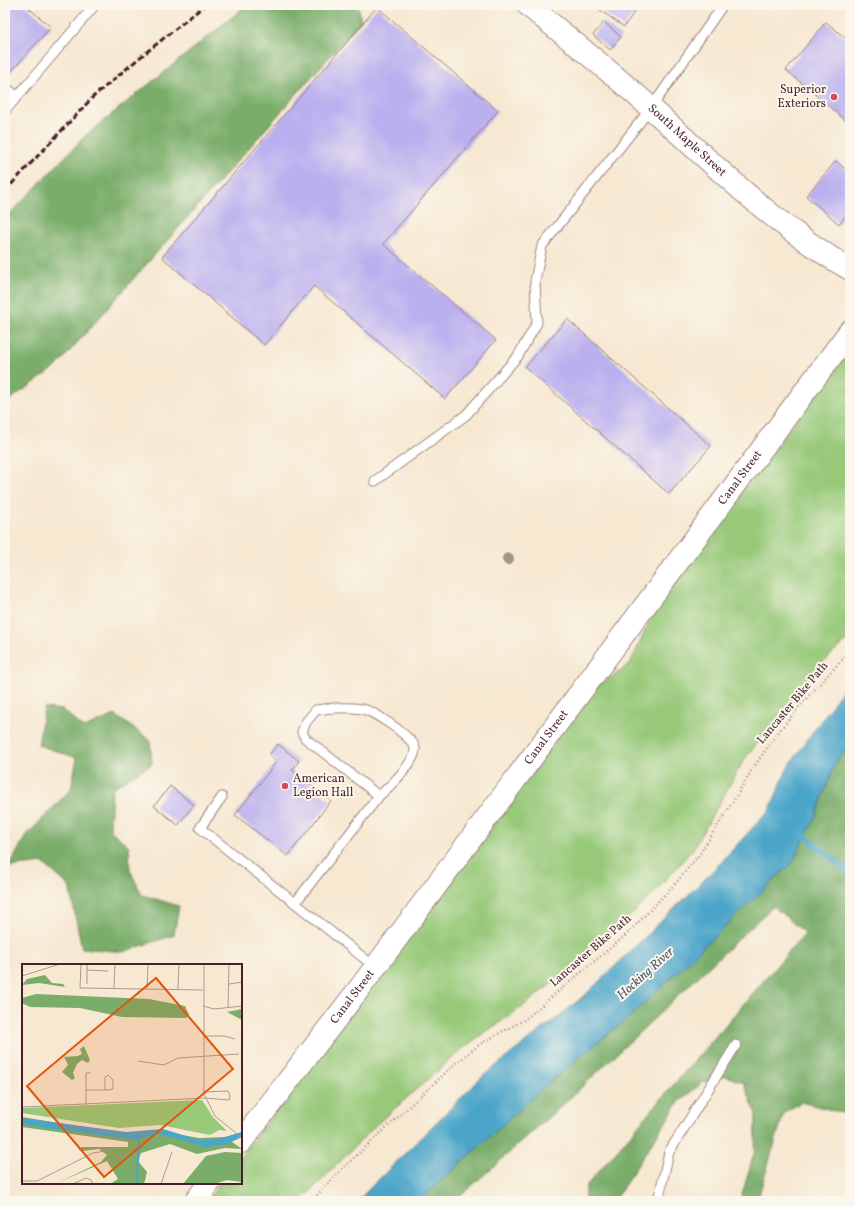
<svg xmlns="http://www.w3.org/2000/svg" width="855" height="1206" viewBox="0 0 855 1206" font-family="Vollkorn,serif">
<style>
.green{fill:#97c979;stroke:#707452}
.forest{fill:#79ad69;stroke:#62664a}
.water{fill:#4ba5c9;stroke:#4a627a}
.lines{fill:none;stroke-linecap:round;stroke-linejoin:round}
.stream{stroke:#4ba5c9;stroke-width:6}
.building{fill:#baafef}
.service-casing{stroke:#a0847e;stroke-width:11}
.tertiary-casing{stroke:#a0847e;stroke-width:24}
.path{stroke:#a0847e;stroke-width:2.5;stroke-dasharray:1 3;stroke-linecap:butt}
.service{stroke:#fff;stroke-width:9}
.tertiary{stroke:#fff;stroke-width:22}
.rail{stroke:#4a1f2b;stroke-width:3;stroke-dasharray:6 3;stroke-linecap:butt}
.tree{fill:#a49682}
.poi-dot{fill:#d1495b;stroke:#fbf7ec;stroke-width:1.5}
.labels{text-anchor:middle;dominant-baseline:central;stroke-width:4;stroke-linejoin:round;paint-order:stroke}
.poi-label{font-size:12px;fill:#4a1f2b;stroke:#fbf7ec;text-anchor:end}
.street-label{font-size:12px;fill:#4a1f2b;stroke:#fbf7ec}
.water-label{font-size:13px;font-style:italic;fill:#4a556a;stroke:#fbf7ec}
.inset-river{fill:none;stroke:#4ba5c9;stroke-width:2}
.inset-road{fill:none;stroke:#b1988f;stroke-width:1}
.view{fill:#e0560e;fill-opacity:0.15;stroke:#e0560e;stroke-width:2}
.inset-edge{fill:none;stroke:#4a1f2b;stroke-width:2}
</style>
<rect width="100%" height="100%" fill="#fbf7ec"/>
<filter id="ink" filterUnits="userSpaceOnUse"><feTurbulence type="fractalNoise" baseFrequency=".025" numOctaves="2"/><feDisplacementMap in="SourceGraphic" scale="8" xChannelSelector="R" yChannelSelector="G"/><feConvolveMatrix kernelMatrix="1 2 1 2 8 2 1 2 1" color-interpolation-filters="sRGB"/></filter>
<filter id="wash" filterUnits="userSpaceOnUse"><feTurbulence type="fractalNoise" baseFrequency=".012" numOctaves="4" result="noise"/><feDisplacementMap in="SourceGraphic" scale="16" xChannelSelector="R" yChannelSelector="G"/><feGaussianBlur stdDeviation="0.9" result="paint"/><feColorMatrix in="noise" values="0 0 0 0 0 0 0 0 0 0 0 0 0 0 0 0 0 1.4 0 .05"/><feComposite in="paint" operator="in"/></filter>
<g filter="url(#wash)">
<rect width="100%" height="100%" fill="#f6e8d1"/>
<path class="green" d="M850,349V638L827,658L788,704L744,760L693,849L655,892L595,950L522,1007L467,1045L377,1124L301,1201H207L220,1183H241V1156L397,953L594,689L630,664L660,598Z"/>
<path class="forest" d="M247,5H358L361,21L55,368L5,403V219L86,135Z
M850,699V1115L801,1102L784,1113L757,1201H740L755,1150L756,1114L744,1083L726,1076L702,1083L679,1102L614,1201H584L586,1186L805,933L773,906L568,1100L455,1201H358L568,1009L759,851Z
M44,708L63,710L84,728L115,715L150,740L152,764L112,788L110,830L129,846L130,870L142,895L179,906L174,935L123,952L82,948L69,886L43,863L9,867L25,837L71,789L77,758L38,745Z"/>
<path class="water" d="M850,680V743L835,764L815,818L792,863L634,1013L558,1075L419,1201H357L484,1075L582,998L711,873L770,809L788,767Z"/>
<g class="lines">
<path class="stream" d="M800,832L850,873"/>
</g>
<g id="blocks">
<path class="building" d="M5,5H25L51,27L9,74L5,70Z
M593,5H639L624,27Z
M377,7L498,111L383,244L496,340L445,399L314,286L264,345L162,257Z
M604,22L621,37L610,50L593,35Z
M826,22L850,42V124L786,70Z
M836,161L850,173V211L839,224L806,196Z
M567,319L711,446L669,494L525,367Z
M278,744L299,761L292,770L331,801L288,856L235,815L277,761L269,755Z
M170,786L194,805L178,825L154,806Z"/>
</g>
</g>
<g filter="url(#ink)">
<use href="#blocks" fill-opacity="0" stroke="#a0847e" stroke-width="1"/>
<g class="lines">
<defs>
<path id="service" d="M5,86L17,97
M5,111L95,5
M375,481L466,415L518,356L537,323L535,281L542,246L651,108L723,5
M222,797L200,828L295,903
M375,967L295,903L379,796C388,788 417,761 415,748C414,738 372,710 362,709C347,707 330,708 316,710L306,722L302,732L305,738L379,796
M658,1201L669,1152L736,1045"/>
<g id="tertiary">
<path id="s1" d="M528,5C570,40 613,73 653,110C716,166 776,227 850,269"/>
<path id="s2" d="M241,1142L362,985L850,331"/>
<path d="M196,1201L209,1183"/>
</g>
</defs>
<use href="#service" class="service-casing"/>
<use href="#tertiary" class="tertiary-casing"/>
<path class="path" d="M311,1201L344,1167L455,1064L480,1044L524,1020L626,935L674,885L699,855L734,800L753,768L780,730L805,700L850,651"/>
<use href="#service" class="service"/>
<use href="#tertiary" class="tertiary"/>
<path class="rail" d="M5,191L93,97L138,59L205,5"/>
</g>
<circle class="tree" cx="508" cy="559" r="6"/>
</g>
<g class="poi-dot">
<circle cx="834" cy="97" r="4"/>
<circle cx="285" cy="786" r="4"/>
</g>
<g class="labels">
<g class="poi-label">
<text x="826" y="90">Superior<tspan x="826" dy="14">Exteriors</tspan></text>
<text x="293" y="779" text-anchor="start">American<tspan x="293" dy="14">Legion Hall</tspan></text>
</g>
<g class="street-label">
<text stroke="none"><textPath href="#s1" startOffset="209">South Maple Street</textPath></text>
<text stroke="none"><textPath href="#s2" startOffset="831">Canal Street</textPath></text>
<text transform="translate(793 703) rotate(-50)">Lancaster Bike Path</text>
<text stroke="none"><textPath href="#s2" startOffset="507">Canal Street</textPath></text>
<text transform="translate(591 951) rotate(-41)">Lancaster Bike Path</text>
<text stroke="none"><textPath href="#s2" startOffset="183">Canal Street</textPath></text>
</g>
<g class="water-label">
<text transform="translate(646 974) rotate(-42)">Hocking River</text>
</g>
</g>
<g transform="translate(22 964)">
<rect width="220" height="220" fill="#f6e8d1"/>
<path d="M180,136L191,153L205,167L197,166L188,171L138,161L97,164L0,149V144Z" fill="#97c979"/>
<path d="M23,11L30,19L41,20L43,23L17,19L0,21L5,15ZM14,30L127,35L163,42L167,51L164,54L100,53L58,44L8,43L0,39V34ZM220,45V56L205,48ZM62,82L68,96L66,99L60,96L55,100L51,109L53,114L50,116L40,108L46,101L42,93L56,92L60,90L58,85ZM0,153L111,171L138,167L177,174L203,173L220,185L203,184L175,190L148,180L119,189L116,197L125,208L122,220H88L96,215L85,197L35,219L79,198L85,191L77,185L60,187L56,185L60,183H106V178L0,163ZM203,188L220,189V218L205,216L192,220H161L184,192Z" fill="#79ad69"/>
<path d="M0,154L104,168L141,165L177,176H192L220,168V173L205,180L184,183L138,170L113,176L33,165L0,160Z" fill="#4ba5c9"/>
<path class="inset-river" d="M115,220L117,174"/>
<path class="inset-road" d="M59,0L58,24L181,26M131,0H187M182,0V130L193,152L220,174M65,6L86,7M0,12L38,0M65,20V0M207,20L220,18M92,24L93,0M125,24L126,0M156,25L157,0M181,42L192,45L220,42M206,44L207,0M181,72H202L213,75M116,97L142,101L156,94L217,90M64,126V109H69M64,141V126H86L91,125V116L86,111L83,113V126M0,143L183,134L207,136L208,132L206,127L181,128M0,217H15L71,189L88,186M51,220L64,214L69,216L71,220M139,220L150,188M200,220H216"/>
<path class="view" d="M134,14L211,105L82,213L5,122Z"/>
<rect width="220" height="220" class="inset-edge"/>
</g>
<rect width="855" height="1206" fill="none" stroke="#fbf7ec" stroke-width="20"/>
</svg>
